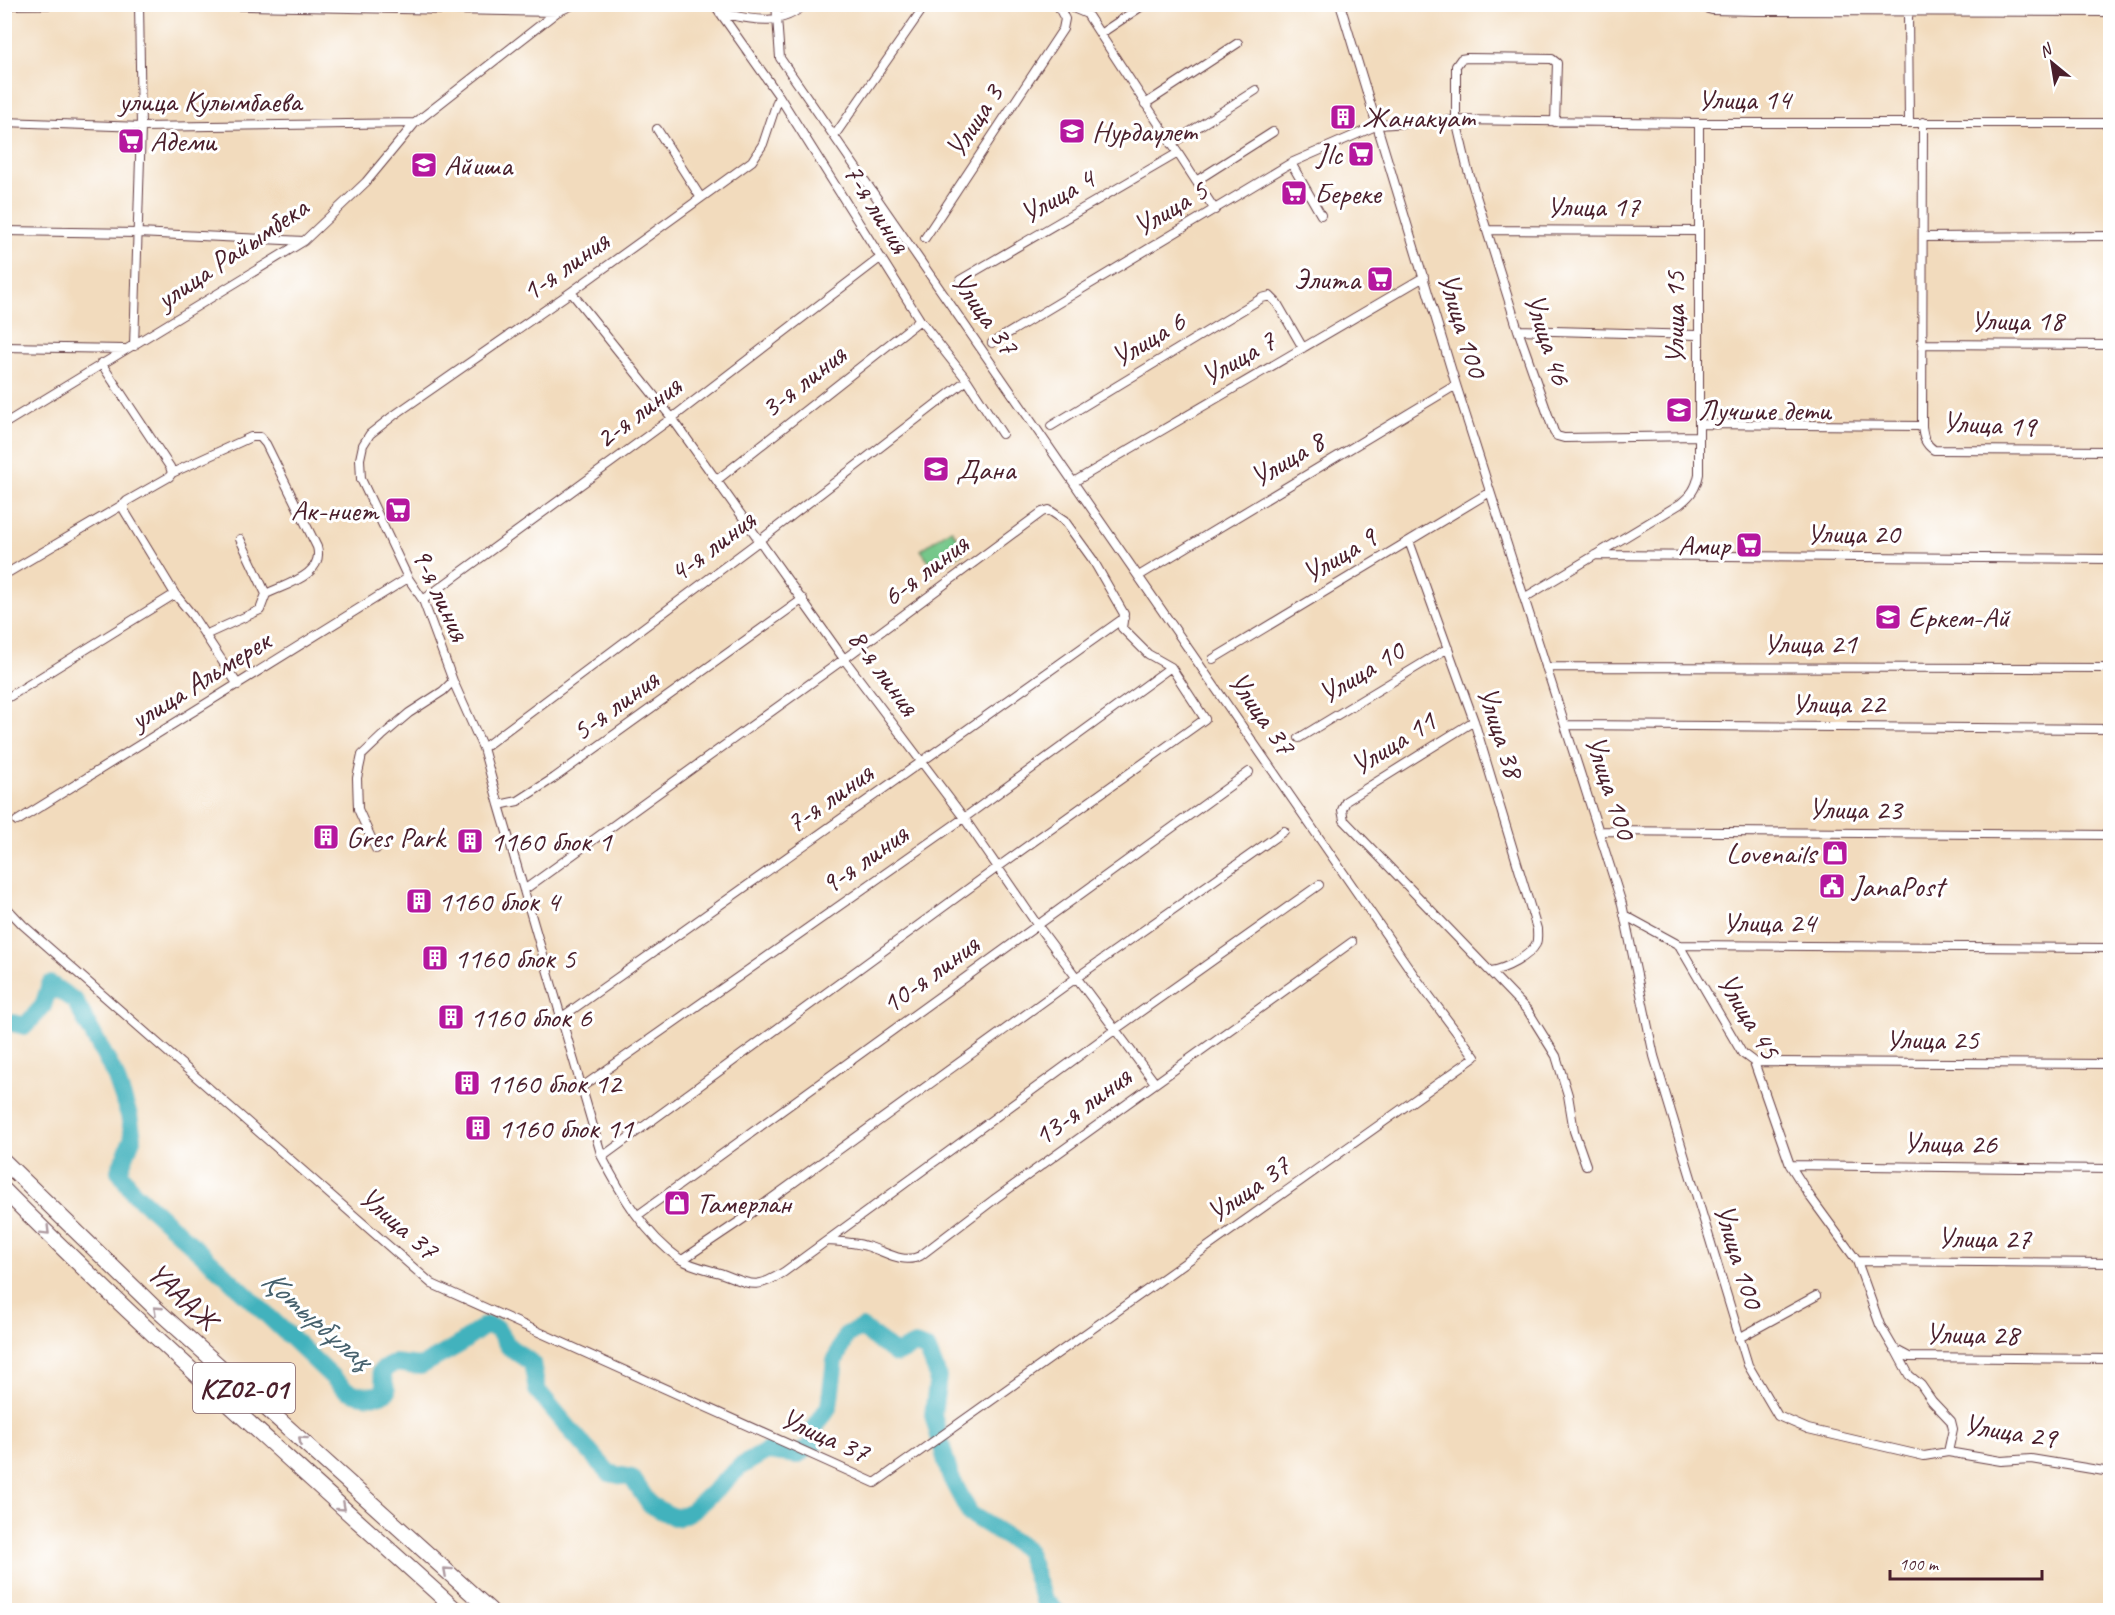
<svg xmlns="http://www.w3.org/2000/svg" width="2115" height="1615" viewBox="0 0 2115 1615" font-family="Caveat,sans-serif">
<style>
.green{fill:#74c78a;stroke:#5f735a;stroke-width:1.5}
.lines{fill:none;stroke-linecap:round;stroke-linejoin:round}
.river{stroke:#43b2bd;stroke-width:18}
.minor-casing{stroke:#633b41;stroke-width:10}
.motorway-casing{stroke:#633b41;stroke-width:17}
.minor{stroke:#fff;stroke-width:8}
.motorway{stroke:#fff;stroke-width:15}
.oneway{stroke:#ae9aa0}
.labels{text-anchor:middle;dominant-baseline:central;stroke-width:6;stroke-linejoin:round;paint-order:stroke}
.shield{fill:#fff;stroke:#80626b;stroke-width:1.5}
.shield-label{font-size:28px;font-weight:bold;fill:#4a1f2b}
.street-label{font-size:30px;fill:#4a1f2b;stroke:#fff}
.poi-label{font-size:30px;fill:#4a1f2b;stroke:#fff;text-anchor:start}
.water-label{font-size:32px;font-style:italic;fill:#47616d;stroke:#fff}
</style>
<rect width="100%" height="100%" fill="#fff"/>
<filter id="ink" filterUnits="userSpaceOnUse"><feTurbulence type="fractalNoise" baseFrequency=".0167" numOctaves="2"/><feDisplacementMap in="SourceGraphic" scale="12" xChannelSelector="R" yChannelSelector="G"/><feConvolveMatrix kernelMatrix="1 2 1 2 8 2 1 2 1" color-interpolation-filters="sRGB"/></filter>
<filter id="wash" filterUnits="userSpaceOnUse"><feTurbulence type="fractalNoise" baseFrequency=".008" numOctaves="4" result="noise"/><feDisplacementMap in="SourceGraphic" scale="24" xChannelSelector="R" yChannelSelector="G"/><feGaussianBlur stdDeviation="1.35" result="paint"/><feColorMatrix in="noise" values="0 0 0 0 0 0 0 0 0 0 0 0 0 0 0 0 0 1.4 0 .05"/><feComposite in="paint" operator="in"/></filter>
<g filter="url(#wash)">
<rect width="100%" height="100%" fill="#f2dbbd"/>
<path class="green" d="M951,529L966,550L936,571L921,550Z"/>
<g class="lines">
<path class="river" d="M4,1021L25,1026L43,1006L50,984L75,1001L115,1075L129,1115L133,1137L119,1171L133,1192L223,1273L346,1390C361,1396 371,1398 387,1392L381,1371L394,1363L421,1366L457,1346L486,1325L497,1329L509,1347L532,1363L537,1390L573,1433L609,1473L632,1478L650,1505L676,1518L692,1511L741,1466L767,1451L797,1455L815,1443L814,1429L829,1406L835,1361L846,1335L862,1328L896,1354L915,1345L927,1349L938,1376L933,1415L950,1476L970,1514L1026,1549L1043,1599L1055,1610"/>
</g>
</g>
<g filter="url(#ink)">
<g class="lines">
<defs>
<path id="minor" d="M144,4L557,12
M714,4L779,96L920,320L967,380L1002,434
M1340,4L1456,385L1622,904L1654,1056L1748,1365L1778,1416L1808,1429L1924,1456L1948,1452
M1690,4L1712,10L1756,11L2110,12
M4,5L115,4
M1059,8H1073L1087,14L1215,210
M720,13C751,19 780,28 805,4
M1908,13L1909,122
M1100,34L1145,4
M779,96L763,144L752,161L571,292L393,416L370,434L363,445L360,459L361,479L408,578L423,600L453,681L483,748L499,805L518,801L554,778L803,599
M1145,104L1238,43
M4,122L141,127L415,123
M1555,122L1557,63L1552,59L1467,58L1461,59L1456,66V120L1467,167L1518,330L1554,432L1557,436L1564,438L1699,436
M657,129L701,198
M837,132L926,4
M1171,144L1256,90
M1291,163L1321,215
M1196,181L1273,132
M1488,230L1698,231
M4,231L138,233L304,241
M1923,237L2110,236
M925,238L1063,29L1065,19L1057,4
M960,280L1178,153
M571,292L672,418L844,659L964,818L1038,926L1155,1083
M1518,330L1697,335
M992,343L1291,163L1378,125L1456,120L1699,123H2110
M1924,344L2110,345
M134,346L141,127L139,4
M4,347L124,349
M101,363L170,467L172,473L169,477L127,501L124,504V510L175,594L192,615L238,685
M4,424L304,241L366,182L415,123L557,12L575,4
M1699,424L1922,426C1923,437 1925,444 1934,450L2110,451
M1051,426L1262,298L1270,296L1277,303L1303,348
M1922,426L1923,122
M172,473L251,437H260L266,444L317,547C325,575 286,584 266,594L260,610L205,635
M717,480L920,320
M1077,480L1424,277
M240,539L266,594
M1409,541L1474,721L1537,929C1537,934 1538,939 1536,944C1529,957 1505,969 1491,971
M1595,555L2110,559
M1142,574L1456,385
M4,575L124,504
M1524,598L1680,504C1691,495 1696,489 1699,474V123
M423,600L672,418L880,258
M1213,659L1490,492
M1546,667L2110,668
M4,700L175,594
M1474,721L1346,801L1342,810L1344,820L1528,1011L1556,1056L1568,1095L1574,1131L1586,1165
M1566,725L2110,729
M1299,738L1448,648
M483,748L759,541L967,380
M499,805L602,1157C621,1194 645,1235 680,1259C691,1266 707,1269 720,1273C751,1284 754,1291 784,1272L1116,1029L1319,885
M17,821L408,578
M1600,831L2110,835
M376,849L358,809L357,778L362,755L382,736L409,713L443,691L453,681
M524,890L844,659L1042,512L1049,510L1064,520L1093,560L1124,614L1122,628L1148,654L1171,667L1205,719L998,867L602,1157
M4,905L23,925L432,1284L875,1483L1475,1057L1416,978L780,58L776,4
M1624,915L1679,945L1742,1053L1754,1062L1790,1165L1811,1198L1857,1261L1880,1325L1894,1349L1909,1357L2110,1359
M1679,945L2110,948
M562,1017L1124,618
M1754,1062L2110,1064
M582,1087L964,818L1171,667
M1790,1165L2110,1169
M638,1215L1249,772
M828,1241C840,1242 853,1242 866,1246C883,1250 902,1265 920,1256L996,1198L1352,942
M682,1260L746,1217L1076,978L1284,831
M1857,1261L2110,1263
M1739,1338L1816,1296
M1895,1349L1909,1375L1921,1385L1932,1401L1951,1421L1953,1429L1948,1452L2001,1461L2031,1459L2110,1472"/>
<path id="motorway" d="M4,1161L155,1308L490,1610
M4,1190C149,1336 304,1472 456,1610"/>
</defs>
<use href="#minor" class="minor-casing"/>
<use href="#motorway" class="motorway-casing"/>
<use href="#minor" class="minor"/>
<use href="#motorway" class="motorway"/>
</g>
<defs><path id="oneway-chevron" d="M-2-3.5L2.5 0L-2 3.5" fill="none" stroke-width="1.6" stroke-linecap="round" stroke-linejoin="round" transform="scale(1.5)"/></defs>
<g class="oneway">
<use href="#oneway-chevron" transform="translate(46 1231) rotate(45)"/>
<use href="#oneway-chevron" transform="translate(157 1310) rotate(-137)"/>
<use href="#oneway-chevron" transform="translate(302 1440) rotate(-138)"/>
<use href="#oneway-chevron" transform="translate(342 1507) rotate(42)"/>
<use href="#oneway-chevron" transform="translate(447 1571) rotate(-138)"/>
</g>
</g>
<defs>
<symbol id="building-square" viewBox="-11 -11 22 22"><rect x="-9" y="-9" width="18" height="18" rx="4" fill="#b5179e" stroke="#fff"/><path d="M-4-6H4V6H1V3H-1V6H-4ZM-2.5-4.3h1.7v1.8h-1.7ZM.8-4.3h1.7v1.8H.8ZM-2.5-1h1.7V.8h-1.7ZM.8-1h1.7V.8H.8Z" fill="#fff"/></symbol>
<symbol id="school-square" viewBox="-11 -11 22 22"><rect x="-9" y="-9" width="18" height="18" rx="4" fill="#b5179e" stroke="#fff"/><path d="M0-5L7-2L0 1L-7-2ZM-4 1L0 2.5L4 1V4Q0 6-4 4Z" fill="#fff"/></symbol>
<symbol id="supermarket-square" viewBox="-11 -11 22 22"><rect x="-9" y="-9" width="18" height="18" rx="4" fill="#b5179e" stroke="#fff"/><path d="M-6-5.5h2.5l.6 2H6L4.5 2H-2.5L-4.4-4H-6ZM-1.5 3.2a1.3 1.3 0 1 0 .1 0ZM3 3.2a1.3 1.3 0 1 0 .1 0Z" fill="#fff"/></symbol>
<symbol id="shop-square" viewBox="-11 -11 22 22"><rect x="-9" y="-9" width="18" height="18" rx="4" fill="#b5179e" stroke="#fff"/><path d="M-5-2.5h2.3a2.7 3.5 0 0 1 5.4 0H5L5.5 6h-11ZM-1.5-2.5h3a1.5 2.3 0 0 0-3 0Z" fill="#fff"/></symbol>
<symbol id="civic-square" viewBox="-11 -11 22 22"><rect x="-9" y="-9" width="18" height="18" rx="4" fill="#b5179e" stroke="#fff"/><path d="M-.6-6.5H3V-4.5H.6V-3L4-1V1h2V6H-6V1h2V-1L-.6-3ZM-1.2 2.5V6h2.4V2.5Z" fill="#fff"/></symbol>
</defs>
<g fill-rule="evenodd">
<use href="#building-square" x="1328" y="102" width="30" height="30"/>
<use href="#school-square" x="1057" y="116" width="30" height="30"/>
<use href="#supermarket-square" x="116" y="126" width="30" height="30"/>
<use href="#supermarket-square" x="1346" y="139" width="30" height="30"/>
<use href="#school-square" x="409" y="150" width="30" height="30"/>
<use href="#supermarket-square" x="1279" y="178" width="30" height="30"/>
<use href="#supermarket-square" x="1365" y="264" width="30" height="30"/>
<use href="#school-square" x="1664" y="395" width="30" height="30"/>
<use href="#school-square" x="921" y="454" width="30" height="30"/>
<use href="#supermarket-square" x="383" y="495" width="30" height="30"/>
<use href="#supermarket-square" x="1734" y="530" width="30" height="30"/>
<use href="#school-square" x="1873" y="602" width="30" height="30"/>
<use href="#building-square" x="311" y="822" width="30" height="30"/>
<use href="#building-square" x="455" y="826" width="30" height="30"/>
<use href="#shop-square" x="1820" y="838" width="30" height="30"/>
<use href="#civic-square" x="1817" y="871" width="30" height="30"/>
<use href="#building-square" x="404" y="886" width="30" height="30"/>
<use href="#building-square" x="420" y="943" width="30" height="30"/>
<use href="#building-square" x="436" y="1002" width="30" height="30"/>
<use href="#building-square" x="452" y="1068" width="30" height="30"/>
<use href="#building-square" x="463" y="1113" width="30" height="30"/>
<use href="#shop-square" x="662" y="1188" width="30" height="30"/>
</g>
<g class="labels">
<rect class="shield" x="193" y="1363" width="102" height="50" rx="4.5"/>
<g class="shield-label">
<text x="244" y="1388">KZ02-01</text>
</g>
<g class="street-label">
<text x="1744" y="99">Улица 14</text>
<text x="210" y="101">улица Кулымбаева</text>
<text transform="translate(974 121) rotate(-57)">Улица 3</text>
<text transform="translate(1057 196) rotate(-30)">Улица 4</text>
<text x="1593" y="206">Улица 17</text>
<text transform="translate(877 208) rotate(58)">7-я линия</text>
<text transform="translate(1170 208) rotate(-31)">Улица 5</text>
<text transform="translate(232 253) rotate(-34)">улица Райымбека</text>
<text transform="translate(565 266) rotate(-35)">1-я линия</text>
<text transform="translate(985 313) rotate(55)">Улица 37</text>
<text transform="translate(1674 318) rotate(-90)">Улица 15</text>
<text x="2017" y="320">Улица 18</text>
<text transform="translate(1463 325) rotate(73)">Улица 100</text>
<text transform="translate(1148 339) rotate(-31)">Улица 6</text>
<text transform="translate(1548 339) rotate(72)">Улица 46</text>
<text transform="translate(1238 358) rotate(-30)">Улица 7</text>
<text transform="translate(803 381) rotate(-38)">3-я линия</text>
<text transform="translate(638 412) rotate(-37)">2-я линия</text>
<text transform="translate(1989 424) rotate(3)">Улица 19</text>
<text transform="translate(1287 459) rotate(-31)">Улица 8</text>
<text x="1853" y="533">Улица 20</text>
<text transform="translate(712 546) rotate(-37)">4-я линия</text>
<text transform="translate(1339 555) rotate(-31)">Улица 9</text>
<text transform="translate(925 570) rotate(-37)">6-я линия</text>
<text transform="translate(441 594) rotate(65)">9-я линия</text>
<text x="1810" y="643">Улица 21</text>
<text transform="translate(884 672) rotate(54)">8-я линия</text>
<text transform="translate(1361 672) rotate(-31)">Улица 10</text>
<text transform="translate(200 680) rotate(-32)">улица Альмерек</text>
<text x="1838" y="703">Улица 22</text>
<text transform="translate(615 705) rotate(-36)">5-я линия</text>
<text transform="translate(1262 713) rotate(55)">Улица 37</text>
<text transform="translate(1501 732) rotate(72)">Улица 38</text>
<text transform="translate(1393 743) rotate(-32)">Улица 11</text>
<text transform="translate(1611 787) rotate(72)">Улица 100</text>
<text transform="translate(829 798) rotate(-35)">7-я линия</text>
<text transform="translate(1855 809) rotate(1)">Улица 23</text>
<text transform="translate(864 859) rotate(-35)">9-я линия</text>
<text x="1769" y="922">Улица 24</text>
<text transform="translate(930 974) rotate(-36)">10-я линия</text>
<text transform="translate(1749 1016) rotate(59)">Улица 45</text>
<text x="1932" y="1039">Улица 25</text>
<text transform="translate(1082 1106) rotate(-36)">13-я линия</text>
<text transform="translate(1950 1143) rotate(1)">Улица 26</text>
<text transform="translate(1248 1189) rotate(-35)">Улица 37</text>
<text transform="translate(399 1223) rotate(41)">Улица 37</text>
<text transform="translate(1984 1238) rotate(1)">Улица 27</text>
<text transform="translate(1739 1256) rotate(73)">Улица 100</text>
<text transform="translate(183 1296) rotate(43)">ҮАААЖ</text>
<text transform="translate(1972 1334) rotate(1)">Улица 28</text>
<text transform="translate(2010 1431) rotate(9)">Улица 29</text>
<text transform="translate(825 1435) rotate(24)">Улица 37</text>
</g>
<g class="poi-label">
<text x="1362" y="117">Жанакуат</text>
<text x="1092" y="131">Нурдаулет</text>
<text x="150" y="141">Адеми</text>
<text x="1342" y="154" text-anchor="end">Jlc</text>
<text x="444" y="165">Айиша</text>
<text x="1314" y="193">Береке</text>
<text x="1360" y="279" text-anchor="end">Элита</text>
<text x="1698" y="410">Лучшие дети</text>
<text x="956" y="469">Дана</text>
<text x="378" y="510" text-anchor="end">Ак-ниет</text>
<text x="1730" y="545" text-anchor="end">Амир</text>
<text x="1908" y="617">Еркем-Ай</text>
<text x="346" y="837">Gres Park</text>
<text x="490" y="841">1160 блок 1</text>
<text x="1816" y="853" text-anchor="end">Lovenails</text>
<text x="1852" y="886">JanaPost</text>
<text x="438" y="901">1160 блок 4</text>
<text x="454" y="958">1160 блок 5</text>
<text x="470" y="1017">1160 блок 6</text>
<text x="486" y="1083">1160 блок 12</text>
<text x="498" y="1128">1160 блок 11</text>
<text x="696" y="1203">Тамерлан</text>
</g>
<g class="water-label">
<text transform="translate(317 1319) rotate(41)">Қотырбұлақ</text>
</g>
</g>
<rect width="2115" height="1615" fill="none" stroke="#fff" stroke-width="24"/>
<g transform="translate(2052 63) rotate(330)" stroke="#ffffff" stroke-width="4.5" paint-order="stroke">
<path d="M0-4.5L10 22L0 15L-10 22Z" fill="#4a1f2b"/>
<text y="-9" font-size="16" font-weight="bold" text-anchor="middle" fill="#4a1f2b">N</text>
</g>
<path d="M1890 1570v9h152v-9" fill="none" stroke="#4a1f2b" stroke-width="3"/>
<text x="1899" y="1570" font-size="18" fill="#4a1f2b" stroke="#ffffff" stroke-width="4.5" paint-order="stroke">100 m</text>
</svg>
